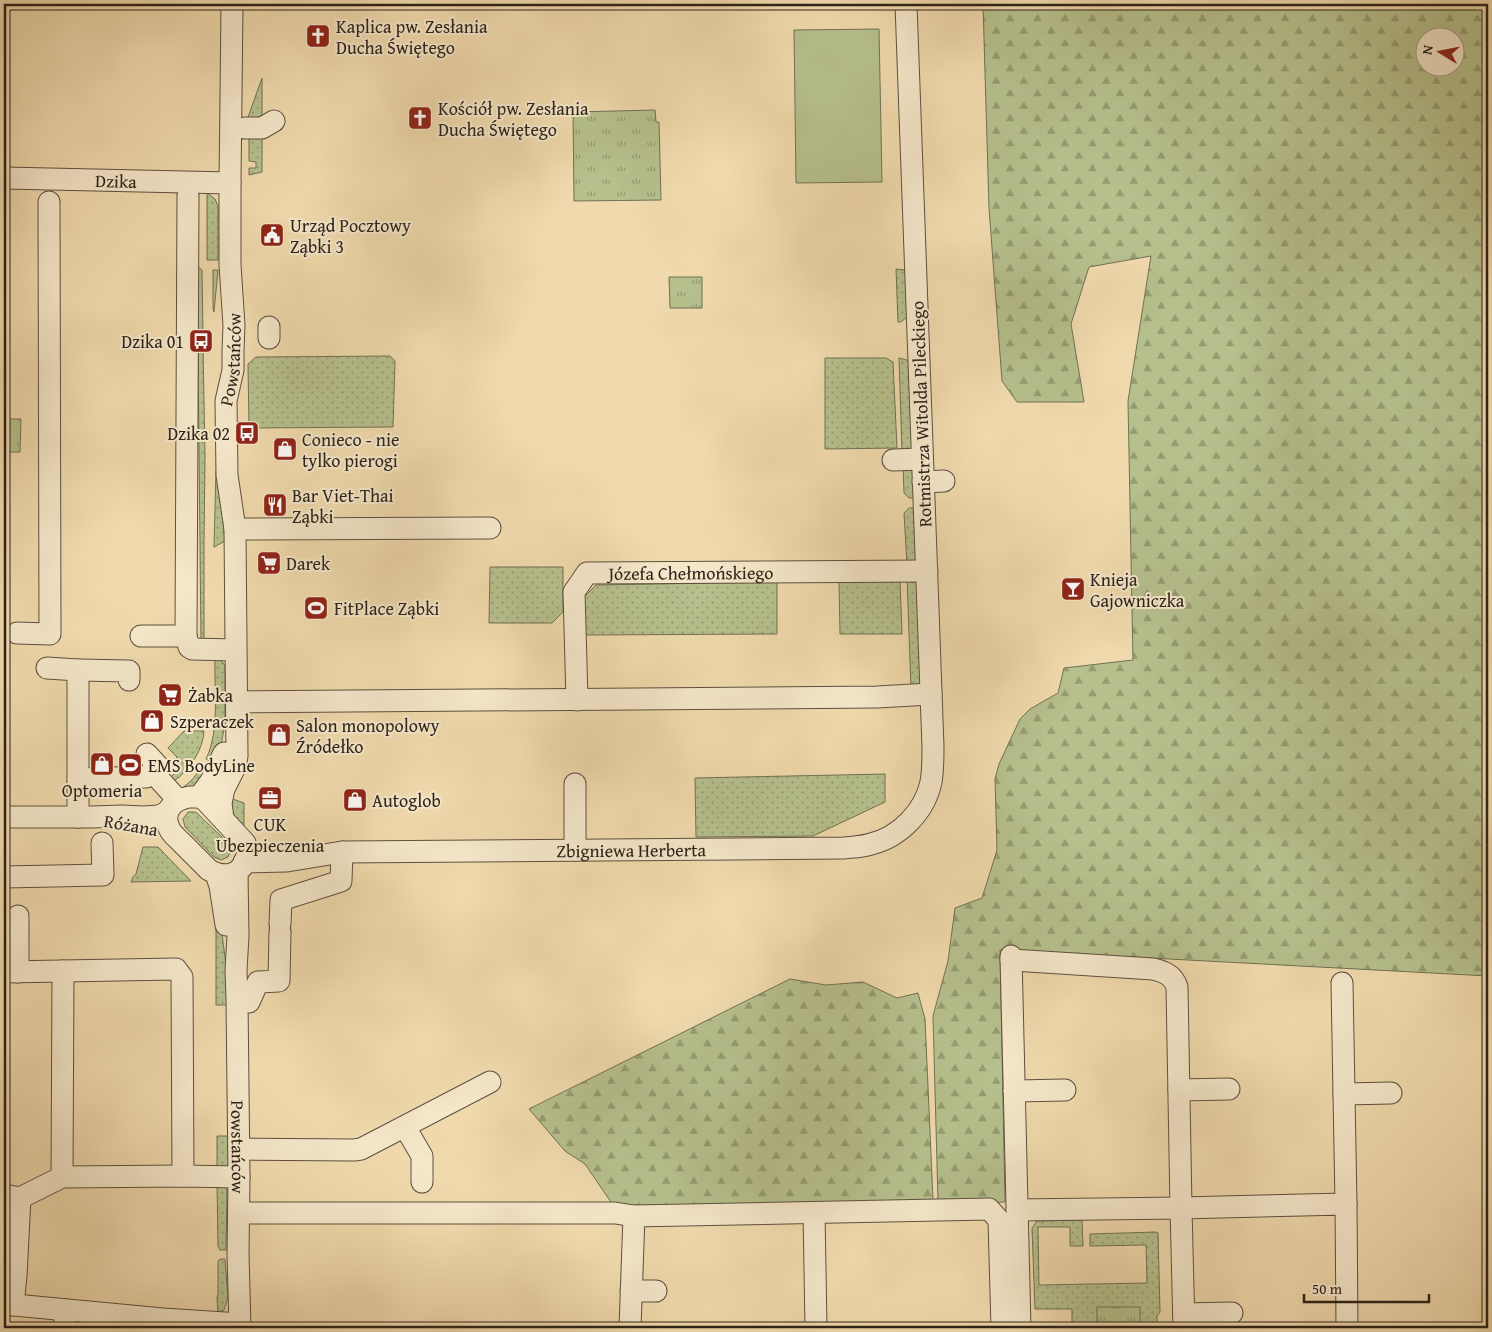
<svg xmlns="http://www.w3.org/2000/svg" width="1492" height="1332" viewBox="0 0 1492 1332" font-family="'Gentium Book Plus',serif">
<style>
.grass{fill:url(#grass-dots);stroke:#717154}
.forest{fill:url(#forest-firs);stroke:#717154;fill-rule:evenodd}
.park{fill:url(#park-tufts);stroke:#717154}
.pitch{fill:#b6c08d;stroke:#717154}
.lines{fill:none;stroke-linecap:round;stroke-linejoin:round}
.minor-casing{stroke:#5d503f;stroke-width:23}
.minor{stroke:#f5e7ca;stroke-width:21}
.labels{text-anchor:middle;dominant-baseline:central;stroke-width:4;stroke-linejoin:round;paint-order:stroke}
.poi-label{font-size:18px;fill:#2c221a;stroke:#f5e7ca;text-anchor:start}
.street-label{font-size:18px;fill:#2c221a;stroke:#f5e7ca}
</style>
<defs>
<pattern id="grass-dots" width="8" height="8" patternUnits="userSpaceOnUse" patternTransform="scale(1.25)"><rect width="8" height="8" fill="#b6c08d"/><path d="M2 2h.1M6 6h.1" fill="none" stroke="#949c72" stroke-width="1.8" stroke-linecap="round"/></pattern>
<pattern id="forest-firs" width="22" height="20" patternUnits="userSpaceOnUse" patternTransform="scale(1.25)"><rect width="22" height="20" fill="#b6c08d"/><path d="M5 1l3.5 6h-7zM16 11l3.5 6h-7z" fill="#949c72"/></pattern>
<pattern id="park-tufts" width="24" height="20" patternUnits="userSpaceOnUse" patternTransform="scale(1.25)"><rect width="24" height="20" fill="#b6c08d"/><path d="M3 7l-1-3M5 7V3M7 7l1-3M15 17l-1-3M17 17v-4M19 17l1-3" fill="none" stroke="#949c72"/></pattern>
</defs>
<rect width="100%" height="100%" fill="#f0daad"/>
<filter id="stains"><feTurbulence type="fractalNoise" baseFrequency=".004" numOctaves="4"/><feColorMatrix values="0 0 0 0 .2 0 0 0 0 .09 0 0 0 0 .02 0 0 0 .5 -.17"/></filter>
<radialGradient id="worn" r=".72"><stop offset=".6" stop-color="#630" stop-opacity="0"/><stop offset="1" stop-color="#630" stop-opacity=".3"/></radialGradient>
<path class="grass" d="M262,78V121L247,120Z
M262,134V172L249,175V168H256V162L249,161V135Z
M207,193L215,199L218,206V260H207Z
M197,266L202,270L203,335L198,336Z
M896,269L905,270L908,316L901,322H898Z
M213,270H218L214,312L213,309Z
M203,346L205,456L204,543V642H201L198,347Z
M390,356L395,361L393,427L249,428L248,364L256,357Z
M825,358H886L893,362L897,448L825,449Z
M899,358L907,360L910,364L913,447L910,451L902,453Z
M903,466L911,469L913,472L916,498H909L904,493Z
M216,470H217L226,538L225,541L214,547Z
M909,508H916V559L907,565L904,513Z
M490,567H563V612L552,623H489Z
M907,578L912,579L918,585L921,681L918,686L911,688Z
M900,581L902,634H840L839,582Z
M777,582V634L584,635V597L596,585Z
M215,658L221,660L225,666V724L221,745L215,762L206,759C220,731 214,689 215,658Z
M184,731H204C203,750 189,771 174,781L169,779L177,771L170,764L177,757L168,748Z
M201,768L210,772L194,787L180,790L192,780Z
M885,774V802L813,836L696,837L695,778Z
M230,798L244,803V828C233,817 232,813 230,798Z
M188,812H195L198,814L227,842L231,850L228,857L221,860L214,857L185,827L183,819Z
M143,847H158L191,881L131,882L133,877L136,874Z
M216,911H219L226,965L229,1005H216Z
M217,1136H229V1164L227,1167L217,1169Z
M217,1184L223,1185L227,1190L226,1250H220L218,1246Z
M1082,1220L1083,1246H1070V1227H1038L1039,1285L1147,1283L1146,1245L1090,1246V1234L1156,1232L1158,1233L1160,1312L1157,1316V1328H1035V1325L1072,1324V1309H1035L1032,1228L1037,1221Z
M220,1259H225L228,1298L224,1310L218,1312L217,1298L218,1294V1261Z"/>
<path class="forest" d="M983,4H1488V976L1000,950L1005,1202L631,1209L613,1205L585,1164L565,1151L529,1109L790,979L826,985L863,982L897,998L918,993L925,1019L933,1200H938L933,1016L948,961L955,908L982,898L997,850L995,779L999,764L1020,719L1030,709L1058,693L1064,668L1133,660L1128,401L1151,256L1089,267L1071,324L1084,402H1017L1002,381L989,208ZM1424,38H1454V68H1424Z"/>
<path class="park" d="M655,110L656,122H659L661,200L574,201L573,112Z
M669,277H702V308H670Z
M4,419H21L20,452H4Z
M1097,1307H1140V1326H1097Z"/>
<path class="pitch" d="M879,29L882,182L796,183L794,30Z"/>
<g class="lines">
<defs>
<g id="minor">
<path d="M245,128H262L274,121"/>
<path id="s1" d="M4,178L230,183"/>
<path d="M188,196L186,636L189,647L192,649L235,650"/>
<path d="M269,338V327"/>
<path d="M893,460L922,459"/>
<path d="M923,482L944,481"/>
<path d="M235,529L490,528"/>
<path d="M17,633L50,634L49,202"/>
<path d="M141,636H186"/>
<path d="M47,668L78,670"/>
<path id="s2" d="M577,700L574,592L587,573L927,571"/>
<path d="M236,702L877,697L931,694"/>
<path d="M158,778L178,800"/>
<path d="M78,779L146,777L158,766L147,754"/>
<path d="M189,797H199L205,800L245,843C248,849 248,853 246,859C240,877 223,878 209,870C200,861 190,851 181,842C177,838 173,835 170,830C161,813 172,800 189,797Z"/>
<path d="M199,797L211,781L224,753"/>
<path d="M4,817H91L122,816L143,817L159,816L167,812"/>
<path d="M78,817V670L129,671V680"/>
<path id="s3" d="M223,819L221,803L224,789L235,767L237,756L235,529L227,475L226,401L233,370V351L234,325L230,265V183L232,4"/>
<path d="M575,850V784"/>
<path id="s4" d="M244,862L287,861L342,852L844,848C853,847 862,847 871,844C900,837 925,811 931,782C933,771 933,759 933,747L906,4"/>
<path id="s5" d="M237,872L238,936L236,970L237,999L239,1177L238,1254L240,1328"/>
<path d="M216,874L220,886L226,925"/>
<path d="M4,877L103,875L102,843"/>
<path d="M280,924L281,900L341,881L342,852"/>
<path d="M1011,956L1020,1328"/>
<path d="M1011,960L1153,969C1165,972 1173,975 1177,987L1181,1208L1346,1204L1347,1328"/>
<path d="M4,972L176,969L182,977L183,1176"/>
<path d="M18,972V916"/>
<path d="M1342,983L1346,1204"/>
<path d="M249,1002L258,982L279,981L280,932"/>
<path d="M1179,1090L1229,1089"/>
<path d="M1014,1091L1065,1090"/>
<path d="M1344,1094L1391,1093"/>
<path d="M405,1127L422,1156V1182"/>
<path d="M239,1149L354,1150L361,1149L490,1082"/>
<path d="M62,1177L63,971"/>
<path d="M4,1195L20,1198L62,1177L183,1176L239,1177"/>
<path d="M1017,1210L1181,1208L1184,1328"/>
<path d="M239,1213H615L634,1216L989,1209L999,1220L1002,1328"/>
<path d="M814,1213L816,1328"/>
<path d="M631,1291H656"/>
<path d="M4,1304L163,1319L240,1324"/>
<path d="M13,1305L16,1276L20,1198"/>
<path d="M1184,1314L1232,1313"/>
<path d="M64,1328L66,1310"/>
<path d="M630,1328L634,1216"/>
</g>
</defs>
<use href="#minor" class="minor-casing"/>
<use href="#minor" class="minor"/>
</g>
<defs>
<symbol id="church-square" viewBox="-11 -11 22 22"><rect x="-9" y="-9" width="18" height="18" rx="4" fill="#8f2418" stroke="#f5e7ca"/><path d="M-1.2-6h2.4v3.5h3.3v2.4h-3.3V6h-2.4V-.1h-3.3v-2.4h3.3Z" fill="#fff"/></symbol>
<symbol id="civic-square" viewBox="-11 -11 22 22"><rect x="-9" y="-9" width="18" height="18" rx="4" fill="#8f2418" stroke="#f5e7ca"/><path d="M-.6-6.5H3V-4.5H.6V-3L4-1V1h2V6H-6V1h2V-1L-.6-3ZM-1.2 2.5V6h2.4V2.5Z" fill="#fff"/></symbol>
<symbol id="bus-square" viewBox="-11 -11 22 22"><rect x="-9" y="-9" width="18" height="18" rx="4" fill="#8f2418" stroke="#f5e7ca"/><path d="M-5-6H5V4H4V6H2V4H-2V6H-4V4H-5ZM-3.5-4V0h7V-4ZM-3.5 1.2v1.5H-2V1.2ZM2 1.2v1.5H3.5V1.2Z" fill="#fff"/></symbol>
<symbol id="shop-square" viewBox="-11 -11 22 22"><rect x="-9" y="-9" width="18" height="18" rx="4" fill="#8f2418" stroke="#f5e7ca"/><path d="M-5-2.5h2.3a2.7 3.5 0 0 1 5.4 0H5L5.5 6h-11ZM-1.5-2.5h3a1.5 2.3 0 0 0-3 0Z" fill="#fff"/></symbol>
<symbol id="restaurant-square" viewBox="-11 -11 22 22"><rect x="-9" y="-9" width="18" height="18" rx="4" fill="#8f2418" stroke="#f5e7ca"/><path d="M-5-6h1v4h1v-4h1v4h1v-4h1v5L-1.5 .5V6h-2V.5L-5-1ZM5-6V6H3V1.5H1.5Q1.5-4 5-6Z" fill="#fff"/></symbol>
<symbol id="supermarket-square" viewBox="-11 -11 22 22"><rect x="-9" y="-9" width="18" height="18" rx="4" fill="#8f2418" stroke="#f5e7ca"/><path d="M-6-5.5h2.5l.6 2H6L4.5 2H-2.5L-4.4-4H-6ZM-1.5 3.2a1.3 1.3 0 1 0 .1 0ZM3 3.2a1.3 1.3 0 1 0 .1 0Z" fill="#fff"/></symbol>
<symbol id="bar-square" viewBox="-11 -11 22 22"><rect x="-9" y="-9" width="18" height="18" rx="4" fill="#8f2418" stroke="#f5e7ca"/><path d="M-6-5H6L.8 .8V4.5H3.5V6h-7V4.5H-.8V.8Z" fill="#fff"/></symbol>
<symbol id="stadium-square" viewBox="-11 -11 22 22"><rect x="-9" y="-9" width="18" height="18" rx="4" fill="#8f2418" stroke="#f5e7ca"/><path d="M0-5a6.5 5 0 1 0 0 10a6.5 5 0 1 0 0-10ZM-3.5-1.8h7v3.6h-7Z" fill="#fff"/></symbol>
<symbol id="office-square" viewBox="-11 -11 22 22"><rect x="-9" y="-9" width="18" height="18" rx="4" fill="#8f2418" stroke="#f5e7ca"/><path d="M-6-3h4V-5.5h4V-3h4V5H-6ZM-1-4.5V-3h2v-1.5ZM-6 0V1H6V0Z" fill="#fff"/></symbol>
</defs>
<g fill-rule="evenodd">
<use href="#church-square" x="304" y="22" width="28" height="28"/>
<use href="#church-square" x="406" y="104" width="28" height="28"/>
<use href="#civic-square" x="258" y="221" width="28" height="28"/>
<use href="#bus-square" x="187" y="327" width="28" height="28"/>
<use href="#bus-square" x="233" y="419" width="28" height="28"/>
<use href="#shop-square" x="271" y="435" width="28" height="28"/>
<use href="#restaurant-square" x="261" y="491" width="28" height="28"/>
<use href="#supermarket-square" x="255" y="549" width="28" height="28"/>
<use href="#bar-square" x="1059" y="575" width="28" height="28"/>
<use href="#stadium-square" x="302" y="594" width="28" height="28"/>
<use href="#supermarket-square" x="156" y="681" width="28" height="28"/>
<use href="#shop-square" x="138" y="707" width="28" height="28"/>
<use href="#shop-square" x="265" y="721" width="28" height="28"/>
<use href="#shop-square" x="88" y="750" width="28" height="28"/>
<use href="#stadium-square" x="116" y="751" width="28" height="28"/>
<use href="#office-square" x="256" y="784" width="28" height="28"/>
<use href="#shop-square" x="341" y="786" width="28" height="28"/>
</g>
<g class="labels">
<g class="poi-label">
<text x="336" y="26">Kaplica pw. Zesłania<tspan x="336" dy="21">Ducha Świętego</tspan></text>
<text x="438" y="108">Kościół pw. Zesłania<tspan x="438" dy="21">Ducha Świętego</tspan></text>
<text x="290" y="225">Urząd Pocztowy<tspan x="290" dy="21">Ząbki 3</tspan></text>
<text x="184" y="341" text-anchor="end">Dzika 01</text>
<text x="230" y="433" text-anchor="end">Dzika 02</text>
<text x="302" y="439">Conieco - nie<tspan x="302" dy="21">tylko pierogi</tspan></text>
<text x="292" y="495">Bar Viet-Thai<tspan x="292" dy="21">Ząbki</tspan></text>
<text x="286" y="563">Darek</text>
<text x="1090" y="579">Knieja<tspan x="1090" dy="21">Gajowniczka</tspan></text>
<text x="334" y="608">FitPlace Ząbki</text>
<text x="188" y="695">Żabka</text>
<text x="170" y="721">Szperaczek</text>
<text x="296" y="725">Salon monopolowy<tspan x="296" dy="21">Źródełko</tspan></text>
<text x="148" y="765">EMS BodyLine</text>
<text x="102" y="790" text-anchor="middle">Optomeria</text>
<text x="372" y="800">Autoglob</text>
<text x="270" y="824" text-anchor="middle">CUK<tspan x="270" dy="21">Ubezpieczenia</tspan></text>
</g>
<g class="street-label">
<text stroke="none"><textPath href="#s1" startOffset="112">Dzika</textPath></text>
<text stroke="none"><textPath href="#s3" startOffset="464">Powstańców</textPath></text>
<text transform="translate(921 414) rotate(-92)">Rotmistrza Witolda Pileckiego</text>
<text stroke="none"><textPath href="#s2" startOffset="235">Józefa Chełmońskiego</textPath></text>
<text transform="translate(131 825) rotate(10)">Różana</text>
<text stroke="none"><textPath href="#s4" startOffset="388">Zbigniewa Herberta</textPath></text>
<text stroke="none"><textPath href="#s5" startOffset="275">Powstańców</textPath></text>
</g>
</g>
<rect width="1492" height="1332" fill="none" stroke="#f0daad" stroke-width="20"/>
<rect x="5" y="5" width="1482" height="1322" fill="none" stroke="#2c221a" stroke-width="2.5"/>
<rect x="10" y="10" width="1472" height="1312" fill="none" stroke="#2c221a"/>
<g transform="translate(1440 52) rotate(280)"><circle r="24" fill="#f5e7ca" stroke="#a59884"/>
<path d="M0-4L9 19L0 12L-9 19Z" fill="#8f2418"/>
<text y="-8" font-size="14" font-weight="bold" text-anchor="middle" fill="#2c221a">N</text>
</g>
<path d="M1304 1294v8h125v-8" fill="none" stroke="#2c221a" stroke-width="2.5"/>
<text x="1312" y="1294" font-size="15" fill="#2c221a" stroke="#f5e7ca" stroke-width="4" paint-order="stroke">50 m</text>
<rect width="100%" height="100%" filter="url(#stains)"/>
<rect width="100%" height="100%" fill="url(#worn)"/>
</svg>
